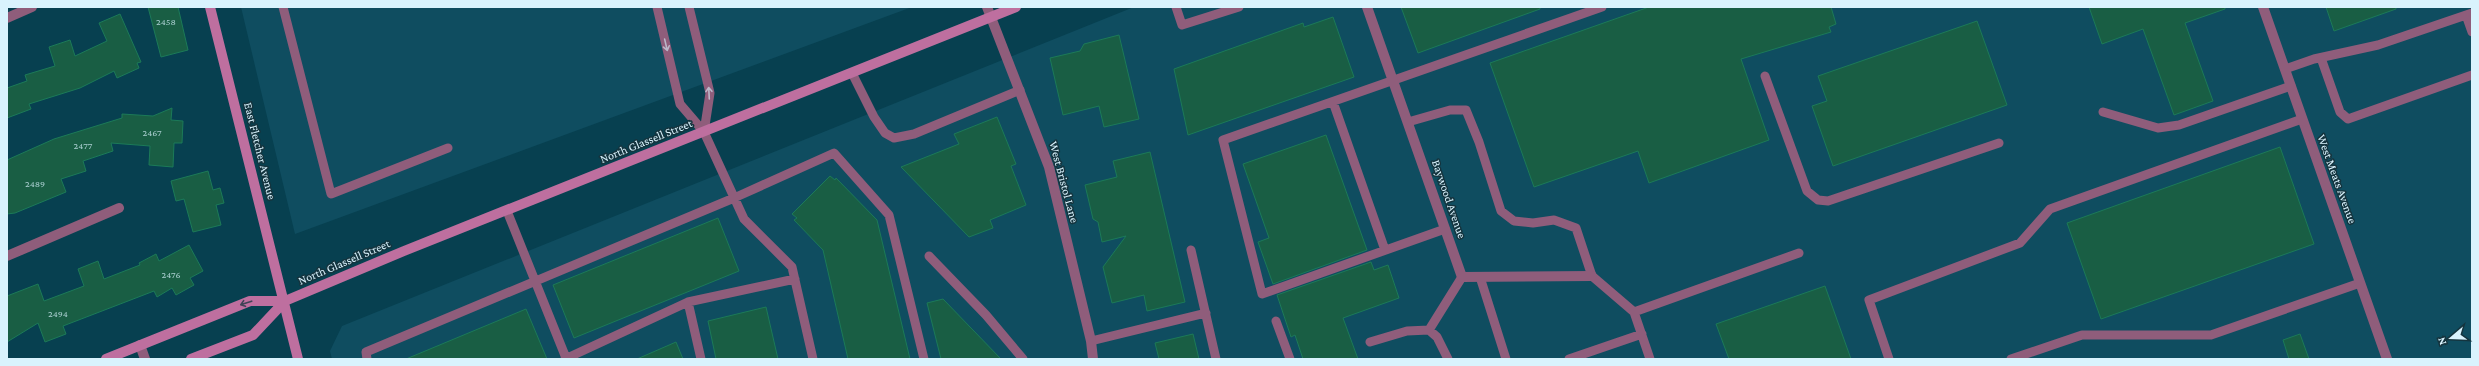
<svg xmlns="http://www.w3.org/2000/svg" width="2479" height="366" viewBox="0 0 2479 366" font-family="'Crimson Pro',serif">
<style>
.built{fill:#0f4d60}
.building{fill:#195e44;stroke:#1c7a58}
.lines{fill:none;stroke-linecap:round;stroke-linejoin:round}
.lane{stroke:#8f5d7b;stroke-width:9}
.street{stroke:#8f5d7b;stroke-width:10}
.secondary{stroke:#be6f9f;stroke-width:10}
.oneway{stroke:#bbb7c9}
.oneway2{stroke:#3f4356}
.labels{text-anchor:middle;dominant-baseline:central;stroke-width:3;stroke-linejoin:round;paint-order:stroke}
.number-label{font-size:10px;fill:#a9cecf}
.street-label{font-size:12px;fill:#d9f3fd;stroke:#15343e}
</style>
<rect width="100%" height="100%" fill="#074050"/>
<path class="built" d="M241,7H912L295,234Z
M1134,7H2472V359H332L330,351L342,326Z"/>
<path class="building" d="M148,7H178L188,50L161,57Z
M1401,7H1540V9L1418,53Z
M1649,7H1831L1836,24L1829,27L1831,32L1741,59L1769,140L1649,183L1638,151L1534,187L1490,63Z
M2089,7H2225V9L2185,23L2213,101L2174,115L2143,29L2102,44Z
M2326,7H2396V9L2334,31Z
M120,14L141,62L137,63L139,68L117,78L114,71L80,88L29,104L31,109L7,118V88L27,81L25,75L55,66L49,47L70,40L75,56L107,41L99,23Z
M1333,17L1354,77L1188,135L1174,69L1303,23L1304,27Z
M1977,21L2007,105L1833,166L1812,106L1827,101L1818,76Z
M1119,35L1139,119L1104,127L1099,106L1063,115L1050,58L1080,51L1084,44Z
M172,108L171,120L183,121L182,143H174L173,167L149,165L150,146L111,143L113,151L83,161L86,171L61,179L66,192L15,213L7,214V160L54,139L122,118V114L153,116Z
M997,117L1016,164L1011,166L1026,205L990,220L993,228L969,237L901,167L959,144L954,134Z
M1326,135L1367,250L1273,284L1258,242L1269,238L1243,164Z
M2280,147L2314,244L2101,319L2067,223Z
M1150,152L1185,302L1147,311L1144,295L1112,303L1103,267L1126,236L1102,242L1098,222L1093,219L1085,185L1117,177L1113,161Z
M208,171L213,190L220,188L224,203L216,205L221,225L193,232L184,199L176,201L171,181Z
M830,176L835,180L836,178L877,220L910,359H848L823,250L794,220L797,218L792,214Z
M718,218L739,271L574,338L553,285Z
M189,245L203,271L190,278L194,285L176,295L172,288L157,297L154,291L63,326L66,334L45,342L38,323L7,342V296L38,284L44,301L84,286L78,269L98,261L104,279L140,265L139,263L156,254L159,261Z
M1371,262L1374,270L1388,265L1399,298L1343,318L1358,359H1303L1295,335L1291,337L1277,295Z
M1825,286L1851,359H1729L1716,324Z
M943,299L1001,359H941L927,303Z
M766,307L778,359H716L708,321Z
M526,309L547,359H406Z
M1193,334L1199,359H1159L1155,343Z
M2300,334L2309,359H2289L2283,340Z
M676,342L683,359H637Z"/>
<g class="lines">
<path class="lane" d="M283,7L331,194L448,148
M657,7L680,104L704,132L744,219L792,267L813,359
M689,7L710,93L704,132
M1176,7L1182,25L1239,7
M2466,15L2472,32
M2321,58L2340,112L2348,119L2472,75
M2285,69L2314,59L2378,45L2472,13
M852,73L874,117L885,133L894,138L914,134L1020,90
M1765,76L1807,191L1818,200L1828,201L1999,143
M1333,102L1385,250
M2103,112L2158,128L2179,125L2291,86
M1408,122L1450,110H1466L1479,142L1501,211L1514,221L1533,223L1554,220L1576,228L1592,276L1634,312L1650,359
M507,211L566,358
M1445,229L1262,294L1223,140L1602,7
M1191,250L1216,359
M929,256L986,315L1023,359
M1480,277L1506,359
M688,302L701,359
M1634,312L1799,253
M1276,321L1290,359
M1429,330L1462,277
M1091,341L1206,313
M1370,342L1407,331L1429,330L1437,337L1448,359
M367,359L366,352L734,198L834,153L889,215L924,359
M565,359L688,302L795,279
M1569,359L1642,334
M1889,359L1869,300L2020,243L2050,209L2302,119
M2011,359L2082,335H2211L2360,283"/>
<path class="street" d="M987,7L1049,167L1091,341L1093,359
M1367,7L1462,277L1592,276
M2263,7L2387,359
M7,18L32,7
M7,256L119,208
M140,345L145,359"/>
<path class="secondary" d="M210,7L298,359
M106,359L250,301H285L404,251L1016,7
M191,359L253,335L285,301"/>
</g>
<defs><path id="oneway-shaft" d="M-6 0H5M1.5-3L5.5 0L1.5 3" fill="none" stroke-width="1.6" stroke-linecap="round" stroke-linejoin="round"/></defs>
<g class="oneway">
<use href="#oneway-shaft" transform="translate(666 45) rotate(77)"/>
<use href="#oneway-shaft" transform="translate(709 93) rotate(-93)"/>
</g>
<use class="oneway2" href="#oneway-shaft" transform="translate(246 303) rotate(162)"/>
<g class="labels">
<g class="number-label">
<text x="166" y="21">2458</text>
<text x="152" y="132">2467</text>
<text x="83" y="145">2477</text>
<text x="35" y="183">2489</text>
<text x="171" y="274">2476</text>
<text x="58" y="313">2494</text>
</g>
<g class="street-label">
<text transform="translate(646 141) rotate(-22)">North Glassell Street</text>
<text transform="translate(260 151) rotate(76)">East Fletcher Avenue</text>
<text transform="translate(2337 179) rotate(70)">West Meats Avenue</text>
<text transform="translate(1064 182) rotate(75)">West Bristol Lane</text>
<text transform="translate(1449 199) rotate(71)">Baywood Avenue</text>
<text transform="translate(344 262) rotate(-23)">North Glassell Street</text>
</g>
</g>
<rect width="2479" height="366" fill="none" stroke="#d9f3fd" stroke-width="16"/>
<g transform="translate(2451 338) rotate(251)" stroke="#15343e" stroke-width="3" paint-order="stroke">
<path d="M0-3L7 15L0 10L-7 15Z" fill="#d9f3fd"/>
<text y="-6" font-size="11" font-weight="bold" text-anchor="middle" fill="#d9f3fd">N</text>
</g>
</svg>
